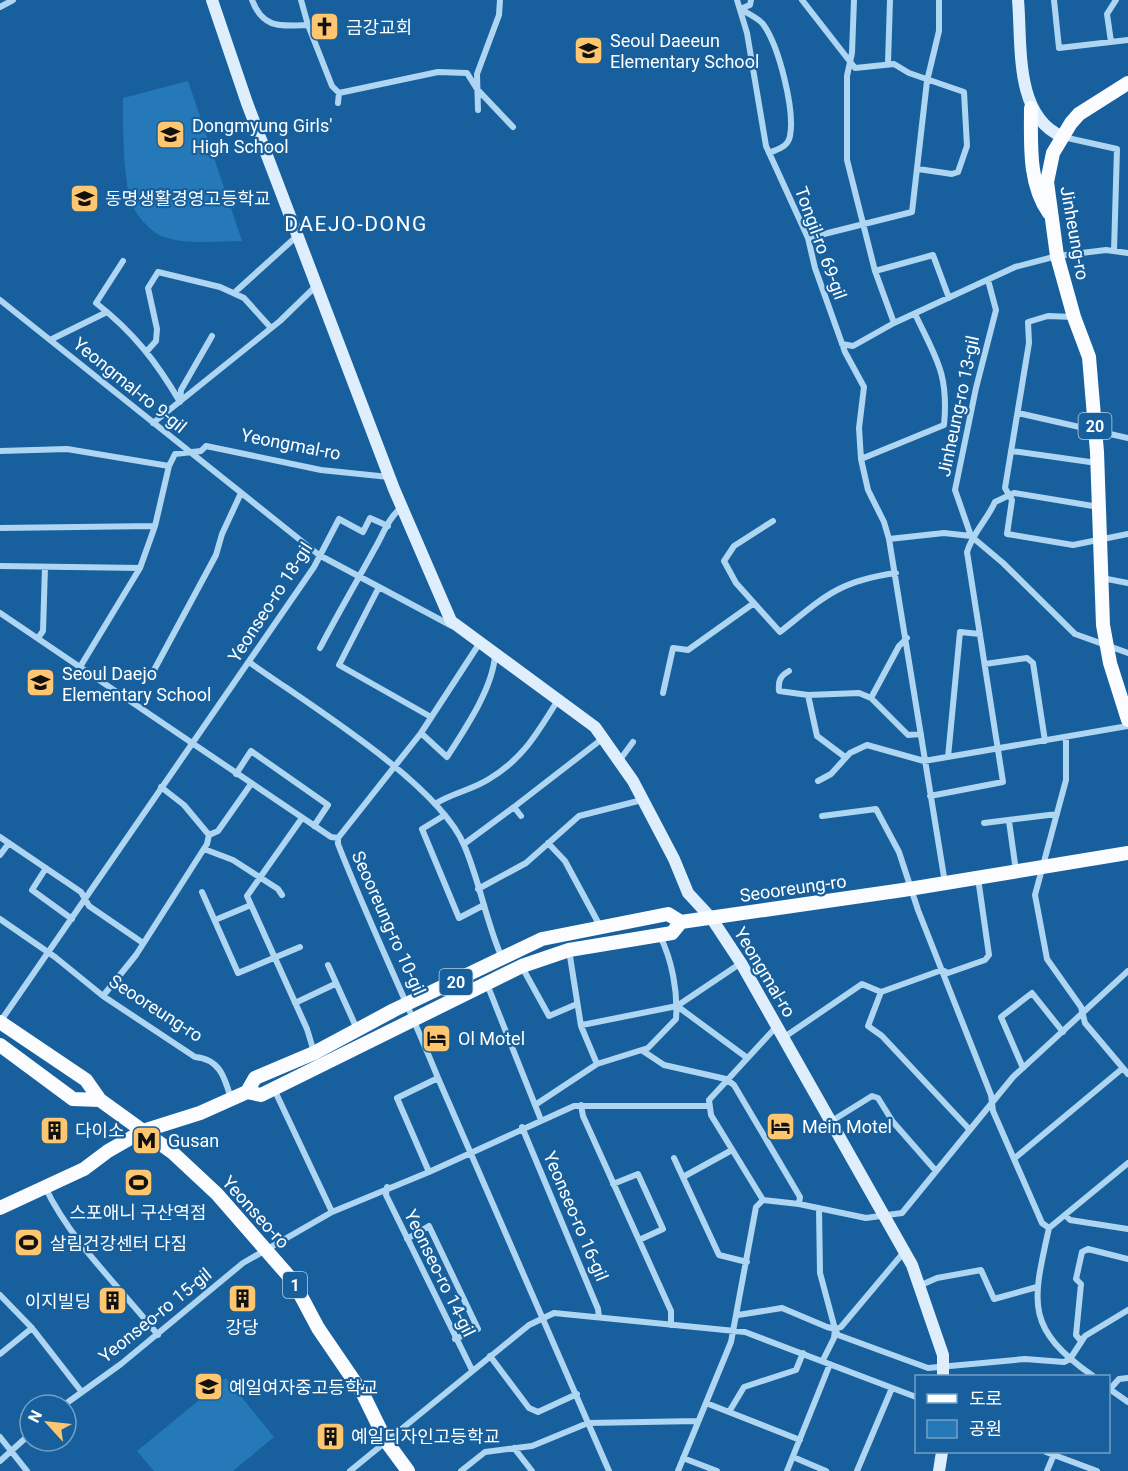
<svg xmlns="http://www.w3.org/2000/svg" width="1128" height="1471" viewBox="0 0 1128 1471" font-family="Roboto,'Noto Sans KR',sans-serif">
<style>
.green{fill:#2679b9}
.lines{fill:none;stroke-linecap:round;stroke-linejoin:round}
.street{stroke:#aed5f2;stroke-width:6}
.secondary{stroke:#deeefc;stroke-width:12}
.primary{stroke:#fafcff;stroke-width:14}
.labels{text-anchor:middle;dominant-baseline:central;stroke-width:4.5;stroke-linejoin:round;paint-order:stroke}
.shield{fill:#17609d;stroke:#b9cfe2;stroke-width:1.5}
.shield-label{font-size:16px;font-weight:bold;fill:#fff}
.poi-label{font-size:18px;fill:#fff;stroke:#17609d;text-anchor:start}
.street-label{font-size:18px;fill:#fff;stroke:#17609d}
.quarter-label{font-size:21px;letter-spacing:1.5px;fill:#fff;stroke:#17609d}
</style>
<rect width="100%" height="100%" fill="#17609d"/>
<path class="green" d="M188,81L242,241C218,241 187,245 164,237C152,234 133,212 130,200C123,170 123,129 123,98Z
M226,1378L274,1437L233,1471H154L137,1451Z"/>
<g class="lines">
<path class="street" d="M252,0C263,29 280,26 308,25
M301,0L308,25L332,86L339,93
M737,0L747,33L766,146L808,238L815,268L845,352L864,387L859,428L861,459L868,490L884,522L889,539L945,883
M751,0L750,5L740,9C747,13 758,18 763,24C779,46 795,110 790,136C788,147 778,149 769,153
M802,0L855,68L894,64L909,73L964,92L967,146L958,172L952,174L918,169
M854,0L852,53L847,76V160L875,271L894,323
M1054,0L1059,48L1128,40
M0,7L13,0
M1111,42L1107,14L1116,0
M888,63L890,0
M338,103L339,93L438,72L467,73L477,89L513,127
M478,110L477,74L499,15L500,0
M1063,137L1117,149L1114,251
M808,238L912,212L927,81L939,31V0
M123,261L96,303C133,332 156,361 180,402L181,390L212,336
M875,271L933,255L949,298
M988,280L996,310L976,388L955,490L971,536L1003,563L1075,634L1128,653
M234,293L297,236
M0,300L319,555L452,626
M1073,317L1048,316L1028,322L1029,343L1005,488L1012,500L1007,534L1073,545L1128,534
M50,340L107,312
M842,344L853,346L894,323L1015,267L1057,256L1106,250L1128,253
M147,351L156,341L157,329L148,288L158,272L220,287L244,298L271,328
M1018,413L1128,438
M153,423L280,321L316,286
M0,451L67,449L169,466L175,454L201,451L206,446L321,470L389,477
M1012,451L1097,463
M861,459L944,425C949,374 936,358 915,314
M773,521L734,546L724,561L736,583L780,632C824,597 838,581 896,573
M0,528L155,526
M889,539L944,533L971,536
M0,566L140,568
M1102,578L1128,583
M379,587L339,665L431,717
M0,613L331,837L338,838L421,733L479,644
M38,638L43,631L45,567
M320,648C337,615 356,583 374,550C383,535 388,518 401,508
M249,662C306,703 437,782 464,845C480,882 486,922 502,958
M985,664L1027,658L1033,663L1045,741
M80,667L140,568L155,526L169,466
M789,671C780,676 778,681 779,691L808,695L859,693L871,698L908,735L921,734
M153,672L216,555L222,534L241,493
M663,693L673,648L688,650L754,603
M808,695L817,736L845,757
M871,698L899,646L907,638
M421,733L447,757C465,729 493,688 495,655
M1066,738V780L1035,895L1047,959L1081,1007L1085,1023L1128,1074
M948,757L960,632L980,634
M619,761L633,742
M236,774L251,751L328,805L314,826
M818,781L831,774L850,753L867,745L924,761L1128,726
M930,796L1003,782L967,552C973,532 987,520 995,502L1014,493L1099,507
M435,804C452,793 472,790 489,779C524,758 537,733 558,700
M445,815L422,829L459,918L484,905
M521,816L514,807L602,739
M822,816L876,809L899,852L918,910L991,1095L993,1111L1042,1223L1049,1228
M302,818L247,896L307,1029L314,1052
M1009,821L1016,871
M984,823L1057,814
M209,835L218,831L251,784
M0,837L81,892L89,906L143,943
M338,838V844C369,923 406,999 438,1078L609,1471
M548,843L565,861L600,926
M464,844L514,807
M204,849L233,860L278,889L282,895
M0,855L9,843
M46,868L32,890L72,919
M478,889L526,863L579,816L642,800
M202,892L238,973L300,947
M0,919L55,957L103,996L195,1057C220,1059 225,1078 231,1099
M215,920L251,905
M569,950L581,1026L597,1064
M328,965L357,1029
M522,967L549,1016L577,1004
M487,984L541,1120
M881,992L942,970L948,973L985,960L989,955L978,878
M881,992L868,1026L882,1036L970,1130
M103,996L136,955L207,844L209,835L184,805L161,787
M295,1003L335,984
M677,1006L746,1057
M0,1022L314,567L339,519L363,532L370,518L388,526
M582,1025L677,1006L741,963
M783,1038L862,984L881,992
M643,1051L664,1065L726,1079L734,1085L800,1197L799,1204
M1023,1068L1001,1017L1032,993L1063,1032
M274,1089L332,1212
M535,1105L597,1064L648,1048L676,1019C678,992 672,960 660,936
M581,1105L583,1116L671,1311V1325
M830,1122L872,1096L878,1098L893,1122L936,1171
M522,1127L598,1309L599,1317
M674,1158L719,1255L747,1262
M1015,1158L1123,1068
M429,1172L397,1098L438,1078
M683,1177L732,1150
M613,1184L638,1174L663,1229L639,1240
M45,1187C72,1243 119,1286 158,1335
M387,1187L386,1195L472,1370
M763,1200L799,1204L866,1218L902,1213L1013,1077L1128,971
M763,1200L711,1115L709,1100L777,1026
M819,1208L820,1273L835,1329L834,1338L823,1360
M1066,1216L1070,1220L1128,1229
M1049,1228C1032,1304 1025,1328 1093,1376
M1049,1228L1128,1163
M407,1239L429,1226L478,1329L455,1339
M921,1285L937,1278L981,1270L994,1299L1037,1287
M0,1295L32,1328L81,1391
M738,1315L782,1308L827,1327L835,1329L841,1327L904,1252
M835,1329L838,1335L928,1368L1025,1359L1064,1362L1070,1359
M1081,1341L1076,1335L1081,1284L1076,1279L1082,1252L1088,1249L1128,1259
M0,1354L32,1328
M490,1356L529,1408L538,1412L577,1394
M1070,1359L1085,1336L1128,1310
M1108,1388L1128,1402
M1110,1389L1119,1379L1128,1378
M706,1403L800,1440
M64,1405L121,1364L243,1263L332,1212L429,1172L574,1106H709
M729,1412L744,1387L796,1370L803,1353
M0,1437L27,1471
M514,1448L532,1471
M1046,1452L1097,1471
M793,1457L826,1471
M683,1458L717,1471
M0,1461L30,1434
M350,1471L529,1325L554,1313L745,1332L916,1397
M461,1471L485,1452L532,1446L588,1423L698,1421
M678,1471L731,1342L756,1207L763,1200
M787,1471L830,1364
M857,1471L892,1388
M1047,1471L1055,1452"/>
<path class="secondary" d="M212,0L247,103L394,489L451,621L595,727L633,781L674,859L688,893L712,919L741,963L912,1265L943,1355V1376
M1018,0C1022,44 1014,115 1061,136
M939,1471L942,1452"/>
<path class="primary" d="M1128,83L1079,114L1071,123L1053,153L1047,182L1057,256L1074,317L1089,357L1097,452L1103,625L1110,663L1128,720
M1031,108C1031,144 1028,183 1049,213
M0,1022L86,1080L100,1100L172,1152L217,1194L293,1281L318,1328L363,1394L386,1441L408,1471
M0,1045L73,1099L100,1100
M247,1092L255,1078L314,1053L394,1010L542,939L668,914L681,922
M0,1208L84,1169L108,1151L143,1131L200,1113L247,1092L261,1095L522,966L569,950L672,933L681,922L903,890L1128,853"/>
</g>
<defs>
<symbol id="church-square" viewBox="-11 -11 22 22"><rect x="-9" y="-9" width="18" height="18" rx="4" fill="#ffc670" stroke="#17609d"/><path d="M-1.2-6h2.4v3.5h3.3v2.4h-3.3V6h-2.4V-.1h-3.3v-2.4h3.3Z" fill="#111"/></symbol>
<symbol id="school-square" viewBox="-11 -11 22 22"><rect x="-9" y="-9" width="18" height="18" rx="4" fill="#ffc670" stroke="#17609d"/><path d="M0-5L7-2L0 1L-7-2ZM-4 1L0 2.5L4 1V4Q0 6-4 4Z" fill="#111"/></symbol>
<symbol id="hotel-square" viewBox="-11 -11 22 22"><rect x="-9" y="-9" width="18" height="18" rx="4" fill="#ffc670" stroke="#17609d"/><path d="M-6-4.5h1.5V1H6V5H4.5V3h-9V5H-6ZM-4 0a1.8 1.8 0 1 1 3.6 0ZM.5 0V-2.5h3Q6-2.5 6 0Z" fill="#111"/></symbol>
<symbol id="building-square" viewBox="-11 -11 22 22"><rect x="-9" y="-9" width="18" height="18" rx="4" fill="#ffc670" stroke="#17609d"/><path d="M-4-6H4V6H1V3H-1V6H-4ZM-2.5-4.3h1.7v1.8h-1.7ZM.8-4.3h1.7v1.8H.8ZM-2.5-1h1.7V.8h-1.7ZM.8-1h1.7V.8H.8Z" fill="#111"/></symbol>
<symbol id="metro-square" viewBox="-11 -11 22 22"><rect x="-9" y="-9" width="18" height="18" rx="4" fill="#ffc670" stroke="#17609d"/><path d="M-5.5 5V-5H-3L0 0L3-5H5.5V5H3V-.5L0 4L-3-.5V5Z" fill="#111"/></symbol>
<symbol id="stadium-square" viewBox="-11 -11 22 22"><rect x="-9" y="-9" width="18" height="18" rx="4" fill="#ffc670" stroke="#17609d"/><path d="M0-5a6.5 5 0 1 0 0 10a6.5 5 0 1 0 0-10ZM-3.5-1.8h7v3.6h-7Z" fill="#111"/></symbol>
</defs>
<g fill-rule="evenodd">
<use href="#church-square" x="308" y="10" width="33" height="33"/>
<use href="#school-square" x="572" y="34" width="33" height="33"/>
<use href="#school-square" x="154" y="118" width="33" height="33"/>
<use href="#school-square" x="68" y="182" width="33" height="33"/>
<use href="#school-square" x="24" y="666" width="33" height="33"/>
<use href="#hotel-square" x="420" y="1022" width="33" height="33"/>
<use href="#hotel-square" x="764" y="1110" width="33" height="33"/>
<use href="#building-square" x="38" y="1114" width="33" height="33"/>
<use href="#metro-square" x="130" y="1124" width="33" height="33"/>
<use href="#stadium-square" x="122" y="1166" width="33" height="33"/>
<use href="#stadium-square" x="12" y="1226" width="33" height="33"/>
<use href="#building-square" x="226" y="1282" width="33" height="33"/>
<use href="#building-square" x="96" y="1284" width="33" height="33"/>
<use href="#school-square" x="192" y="1370" width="33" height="33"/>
<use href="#building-square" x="314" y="1420" width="33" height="33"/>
</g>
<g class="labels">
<g class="shield">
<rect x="1078.5" y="413" width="33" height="26" rx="4.5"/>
<rect x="439.5" y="969" width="33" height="26" rx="4.5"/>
<rect x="283" y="1272" width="24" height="26" rx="4.5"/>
</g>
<g class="shield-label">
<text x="1095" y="426">20</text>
<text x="456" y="982">20</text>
<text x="295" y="1285">1</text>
</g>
<g class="poi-label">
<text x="346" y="27">금강교회</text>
<text x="610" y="40">Seoul Daeeun<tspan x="610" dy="21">Elementary School</tspan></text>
<text x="192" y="125">Dongmyung Girls'<tspan x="192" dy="21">High School</tspan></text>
<text x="105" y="198">동명생활경영고등학교</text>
<text x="62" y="673">Seoul Daejo<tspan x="62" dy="21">Elementary School</tspan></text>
<text x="458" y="1038">Ol Motel</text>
<text x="802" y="1126">Mein Motel</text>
<text x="75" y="1130">다이소</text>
<text x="168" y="1140">Gusan</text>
<text x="138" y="1212" text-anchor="middle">스포애니 구산역점</text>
<text x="50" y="1243">살림건강센터 다짐</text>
<text x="91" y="1301" text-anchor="end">이지빌딩</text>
<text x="242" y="1327" text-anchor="middle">강당</text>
<text x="229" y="1387">예일여자중고등학교</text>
<text x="351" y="1436">예일디자인고등학교</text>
</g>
<g class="street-label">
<text transform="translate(1075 233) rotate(80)">Jinheung-ro</text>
<text transform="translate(821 243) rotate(70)">Tongil-ro 69-gil</text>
<text transform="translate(130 385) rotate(39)">Yeongmal-ro 9-gil</text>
<text transform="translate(958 406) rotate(-78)">Jinheung-ro 13-gil</text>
<text transform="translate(291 444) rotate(11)">Yeongmal-ro</text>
<text transform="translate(270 602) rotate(-57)">Yeonseo-ro 18-gil</text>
<text transform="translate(793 888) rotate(-8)">Seooreung-ro</text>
<text transform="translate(389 923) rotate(66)">Seooreung-ro 10-gil</text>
<text transform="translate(765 972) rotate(59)">Yeongmal-ro</text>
<text transform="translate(156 1008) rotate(33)">Seooreung-ro</text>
<text transform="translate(256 1212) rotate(48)">Yeonseo-ro</text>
<text transform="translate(576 1216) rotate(67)">Yeonseo-ro 16-gil</text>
<text transform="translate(440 1273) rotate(64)">Yeonseo-ro 14-gil</text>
<text transform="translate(155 1315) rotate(-39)">Yeonseo-ro 15-gil</text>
</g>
<g class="quarter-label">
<text x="356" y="224">DAEJO-DONG</text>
</g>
</g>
<rect x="915" y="1375" width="195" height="78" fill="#17609d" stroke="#74a0c4" stroke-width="1.5"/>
<rect x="927" y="1394" width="30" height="9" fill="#fafcff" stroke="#74a0c4" stroke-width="1.5"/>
<text x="969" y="1405" font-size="18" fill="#ffffff">도로</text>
<rect x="927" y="1420" width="30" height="18" fill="#2679b9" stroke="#74a0c4" stroke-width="1.5"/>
<text x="969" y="1435" font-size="18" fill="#ffffff">공원</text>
<g transform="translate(48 1423) rotate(297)"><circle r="28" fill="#17609d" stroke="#74a0c4" stroke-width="1.5"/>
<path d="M0-4.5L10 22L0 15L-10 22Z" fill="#ffc670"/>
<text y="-9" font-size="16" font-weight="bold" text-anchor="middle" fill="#ffffff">N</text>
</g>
</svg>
